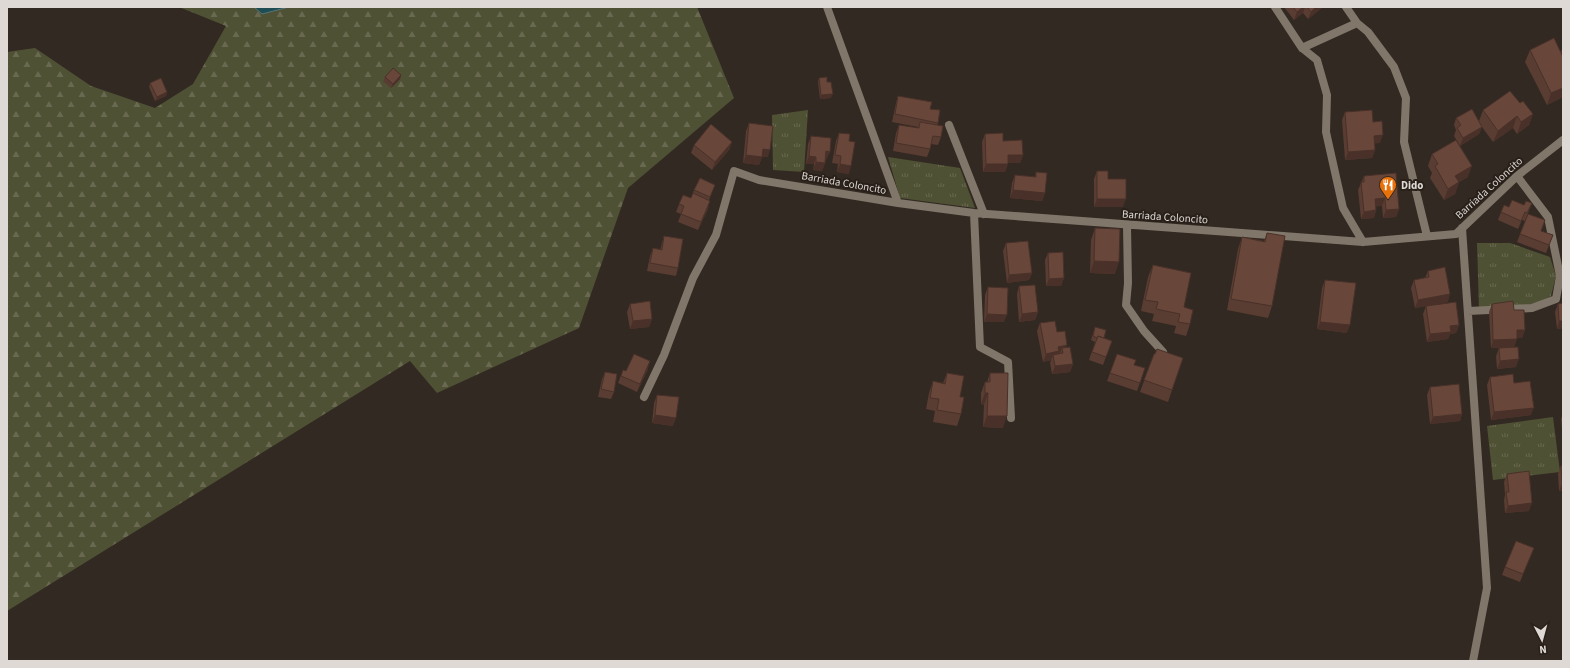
<svg xmlns="http://www.w3.org/2000/svg" width="1570" height="668" viewBox="0 0 1570 668" font-family="'Source Sans 3',sans-serif">
<style>
.grass{fill:url(#grass-tufts)}
.forest{fill:url(#forest-firs)}
.water{fill:#1e4d53;stroke:#58777a}
.lines{fill:none;stroke-linecap:round;stroke-linejoin:round}
.minor{stroke:#807669;stroke-width:8}
.wall{fill:#593c32}
.shaded-wall{fill:#493129}
.building{fill:#68463a;stroke:#493129}
.labels{text-anchor:middle;dominant-baseline:central;stroke-width:4;stroke-linejoin:round;paint-order:stroke}
.street-label{font-size:11px;fill:#dfd9d5;stroke:#282019}
.poi-label{font-size:11px;font-weight:bold;fill:#dfd9d5;stroke:#282019;text-anchor:start}
</style>
<defs>
<pattern id="grass-tufts" width="24" height="20" patternUnits="userSpaceOnUse"><rect width="24" height="20" fill="#4f5134"/><path d="M3 7l-1-3M5 7V3M7 7l1-3M15 17l-1-3M17 17v-4M19 17l1-3" fill="none" stroke="#686950"/></pattern>
<pattern id="forest-firs" width="22" height="20" patternUnits="userSpaceOnUse"><rect width="22" height="20" fill="#4f5134"/><path d="M5 1l3.5 6h-7zM16 11l3.5 6h-7z" fill="#686950"/></pattern>
</defs>
<rect width="100%" height="100%" fill="#322922"/>
<path class="grass" d="M808,110L804,172L773,170L772,115Z
M888,157L960,168L975,208L900,198Z
M1477,243H1510L1550,257L1556,276L1551,296L1531,306L1479,309Z
M1553,417L1560,472L1493,480L1487,426Z"/>
<path class="forest" d="M179,7H254L262,14L289,7H697L734,98L628,188L579,328L437,393L410,361L7,611V52L35,48L91,86L155,108L193,84L226,26Z"/>
<path class="water" d="M254,7H289L262,14Z"/>
<g class="lines">
<path class="minor" d="M827,7L898,203
M1275,7L1302,48L1317,60L1327,95L1326,132L1343,208L1363,242
M1346,7L1357,23
M1302,48L1357,23L1368,32L1394,67L1406,98L1404,142L1427,236
M949,125L984,214
M974,213L980,347L1008,362L1011,418
M1127,226L1128,283L1126,305L1144,331L1163,352
M1462,228L1487,588L1473,661
M1468,311L1532,308L1556,299L1560,276L1548,217L1517,176
M644,397L664,355L693,278L716,235L734,171L759,180L898,203L974,213L1363,242L1456,234L1517,176L1563,140"/>
</g>
<path class="wall" d="M1284,7H1323L1308,19L1303,13L1294,20Z
M1563,46V97L1547,105L1525,62L1530,50L1561,52Z
M401,75L400,79L391,88L383,81L385,77Z
M819,78L827,82L831,98L820,99L818,82Z
M150,83L167,92L166,96L155,101L149,87Z
M898,96L930,109L938,123L937,125L941,137L938,145L931,144L930,149L927,157L893,151L896,133L899,125L918,128V127L892,122L896,103Z
M1520,103L1533,114L1529,125L1517,134L1513,128L1493,142L1482,127L1479,134L1460,146L1454,136L1456,130L1454,125L1456,118L1479,121L1483,110Z
M1345,112L1373,122L1380,143H1375V150L1372,158L1345,160L1342,120Z
M749,123L768,157H762L759,165L743,163L746,131Z
M839,133L849,141V174L837,172L838,164L832,163L836,141Z
M985,134L1003,141L1023,155L1020,163H1008L1005,172H983L982,142Z
M811,136L827,159H825V163L822,171L813,170L814,164H806L808,144Z
M732,142L729,150L712,170L691,153L694,145Z
M1432,154L1468,177L1459,182L1455,194L1444,200L1430,178L1432,173L1428,166Z
M1097,171L1108,179L1123,207H1094V179Z
M1036,172L1045,193L1042,201L1010,198L1012,183L1015,175L1035,177Z
M1364,176L1399,209L1396,217L1383,218L1382,206H1376V210L1374,218L1361,219L1358,190Z
M694,190L712,193L709,200L708,209L698,230L678,222L681,214L676,212L679,204L691,198Z
M1532,203L1525,221L1522,220L1518,229L1498,220L1501,212L1524,205Z
M1528,214L1541,231L1553,235L1546,253L1517,242Z
M1095,228L1115,274L1090,273L1091,240Z
M1267,233L1272,306L1268,318L1227,310L1238,249L1242,237L1264,241Z
M664,236L678,268L676,276L647,271L650,256L653,248L660,250Z
M1006,243L1032,273L1029,280L1007,283L1003,251Z
M1048,253L1064,278L1061,286H1046L1045,260Z
M1153,265L1184,307L1190,324L1186,336L1174,333L1176,326L1152,321L1154,314L1141,311L1148,277Z
M1428,271L1448,302L1415,308L1411,288L1414,280L1425,278Z
M1325,280L1347,333L1317,329L1322,288Z
M1019,286L1038,312L1035,320L1019,322L1017,294Z
M988,287L1004,322H984L985,295Z
M1563,303V328L1557,329L1555,312L1558,304Z
M630,304L652,319L649,327L630,329L627,312Z
M1492,304L1525,330L1522,338H1517L1514,347L1516,367L1497,369L1496,356L1499,348L1514,347L1491,348L1489,312Z
M1426,306L1459,325L1456,333L1450,334L1448,339L1427,342L1423,314Z
M1040,323L1057,332L1066,347L1073,364L1070,372L1052,374L1050,363L1051,360L1043,362L1037,331Z
M1095,327L1104,338L1112,341L1103,365L1089,360L1095,342L1091,340Z
M1117,354L1134,365L1145,368L1137,391L1107,381Z
M1154,354L1183,358L1168,402L1140,392Z
M648,369L637,392L618,383L623,370L626,371Z
M605,372L614,392L611,399L598,397L602,379Z
M947,373L960,397L961,414L957,426L933,422L935,411L926,409L929,393L933,381L943,383Z
M990,373L1003,428L983,427L984,405L981,404V393L985,382H987Z
M1490,377L1514,383L1531,415L1491,420L1487,385Z
M1430,387L1462,414L1460,421L1430,424L1427,395Z
M657,395L673,426L652,423L654,403Z
M1563,413V440L1561,419Z
M1561,466L1563,491H1559L1558,474Z
M1507,474L1529,511L1505,513L1504,500L1505,495L1504,482Z
M1534,548L1520,582L1502,575L1505,567Z"/>
<path class="shaded-wall" d="M1303,7H1305L1303,13L1294,20L1297,12Z
M1316,7H1323L1308,19L1311,12Z
M401,75L400,79L391,88L393,84Z
M1563,88V97L1547,105L1551,93Z
M167,92L166,96L155,101L157,97Z
M833,94L831,98L820,99L821,95Z
M1533,114L1529,125L1517,134L1521,122Z
M1517,116L1513,128L1493,142L1498,131Z
M1482,127L1479,134L1460,146L1463,138Z
M1383,135L1380,143L1371,144L1374,136Z
M732,142L729,150L712,170L715,162Z
M763,149L770,150L768,157H762L759,165L743,163L746,155Z
M1375,150L1372,158L1345,160L1348,152Z
M826,151L830,152L827,159H823Z
M1008,155H1023L1020,163H1005Z
M809,156L816,157L814,164H806Z
M816,162L825,163L822,171L813,170Z
M840,164L851,166L849,174L837,172Z
M986,164H1008L1005,172H983Z
M1472,166L1468,177L1459,182L1455,194L1444,200L1448,189L1455,176Z
M1013,190L1045,193L1042,201L1010,198Z
M1385,198L1382,206L1373,207L1375,199Z
M1097,199H1126L1123,207H1094Z
M710,201L708,209L698,230L701,222Z
M1399,209L1396,217L1383,218L1386,210Z
M1376,210L1374,218L1361,219L1364,212Z
M1094,261L1119,262L1115,274L1090,273Z
M1032,273L1029,280L1007,283L1009,275Z
M1064,278L1061,286H1046L1049,279Z
M1450,294L1448,302L1415,308L1418,300Z
M1038,312L1035,320L1019,322L1022,314Z
M987,314L1007,315L1004,322H984Z
M652,319L649,327L630,329L633,321Z
M1559,321H1563V328L1557,329Z
M1320,322L1350,325L1347,333L1317,329Z
M1459,325L1456,333L1450,334L1448,339L1427,342L1430,334L1450,326Z
M1517,330H1525L1522,338H1514Z
M1517,339L1514,347L1491,348L1493,340Z
M1067,345L1064,353L1062,348L1060,353L1053,355L1051,360L1043,362L1046,354L1058,347Z
M1519,359L1516,367L1497,369L1500,361Z
M650,361L648,369L637,392L640,384Z
M1073,364L1070,372L1052,374L1055,366Z
M985,393H988L984,405L981,404Z
M1534,408L1531,415L1491,420L1494,412Z
M1462,414L1460,421L1430,424L1433,417Z
M655,415L676,418L673,426L652,423Z
M987,416H1007L1003,428L983,427Z
M1562,483H1563V491H1559Z
M1532,503L1529,511L1505,513L1508,506Z"/>
<path class="building" d="M1293,7H1303L1297,12Z
M1307,7H1316L1311,12Z
M1554,38L1563,57V88L1551,93L1530,50Z
M393,68L401,75L393,84L385,77Z
M827,77V82H831L833,94L821,95L819,78Z
M161,78L167,92L157,97L150,83Z
M1510,91L1520,103L1523,101L1533,114L1521,122L1517,116L1498,131L1483,110Z
M898,96L932,102L930,109L940,110L938,123L895,114Z
M1472,109L1482,127L1463,138L1457,128L1461,125L1456,118Z
M1372,110L1373,122L1382,121L1383,135L1374,136L1375,150L1348,152L1345,112Z
M920,122L943,126L941,137L933,136L930,149L896,143L899,125L919,128Z
M749,123L773,126L770,150L763,149L762,157L746,155Z
M711,124L732,142L715,162L694,145Z
M839,133L850,134L849,141L855,142L851,166L840,164L841,156L835,155Z
M1003,133V141L1022,140L1023,155H1008V164H986L985,134Z
M811,136L831,138L830,152L826,151L825,163L816,162V157L809,156Z
M1456,140L1472,166L1455,176L1459,182L1448,189L1435,166L1438,164L1432,154Z
M1097,171H1108V179H1126V199H1097Z
M1036,172L1047,173L1045,193L1013,190L1015,175L1036,177Z
M1396,173L1399,209L1386,210L1385,198L1375,199L1376,210L1364,212L1361,182H1364V176Z
M700,178L715,185L710,197L694,190Z
M693,193L710,201L701,222L681,214L684,206L679,204L683,195L691,198Z
M1512,200L1524,205L1526,201L1532,203L1527,213L1525,212L1521,221L1501,212L1504,205L1509,207Z
M1528,214L1545,220L1541,231L1553,235L1549,245L1520,234Z
M1095,228L1120,229L1119,262L1094,261Z
M1267,233L1285,236L1272,306L1231,299L1242,237L1265,242Z
M664,236L683,239L678,268L650,263L653,248L662,250Z
M1028,241L1032,273L1009,275L1006,243Z
M1063,252L1064,278L1049,279L1048,253Z
M1153,265L1191,273L1184,307L1193,310L1190,324L1178,322L1180,314L1156,309L1158,302L1145,300Z
M1445,267L1450,294L1418,300L1414,280L1429,277L1428,271Z
M1325,280L1356,283L1350,325L1320,322Z
M1035,285L1038,312L1022,314L1019,286Z
M988,287L1008,288L1007,315L987,314Z
M650,301L652,319L633,321L630,304Z
M1513,301L1514,310H1524L1525,330H1517V339L1493,340L1492,304Z
M1456,302L1459,325L1450,326L1451,332L1430,334L1426,306Z
M1563,303V321H1559L1558,304Z
M1055,321L1057,332L1065,331L1067,345L1058,347L1059,351L1046,354L1040,323Z
M1095,327L1106,330L1104,338L1098,336L1097,338L1093,336Z
M1098,336L1112,341L1106,357L1092,352Z
M1070,347L1073,364L1055,366L1053,355L1063,353L1062,348Z
M1518,347L1519,359L1500,361L1499,348Z
M1157,349L1183,358L1172,390L1144,380L1154,354H1155Z
M634,354L650,361L640,384L621,376L623,370L626,371Z
M1117,354L1136,360L1134,365L1145,368L1140,383L1110,373Z
M605,372L617,374L614,392L601,389Z
M947,373L964,376L960,397H964L961,414L937,410L939,399L930,398L933,381L945,384Z
M990,373H1008L1007,416H987L988,393H985V382H990Z
M1513,374L1514,383L1530,381L1534,408L1494,412L1490,377Z
M1459,384L1462,414L1433,417L1430,387Z
M657,395L679,397L676,418L655,415Z
M1561,466H1563V483H1562Z
M1529,471L1532,503L1508,506L1506,492H1509L1507,474Z
M1516,541L1534,548L1523,574L1505,567Z"/>
<defs>
<symbol id="restaurant-pin" viewBox="-11 -11 22 30"><path d="M0 17L-7.5 6A9.5 9.5 0 1 1 7.5 6Z" fill="#e8710a" stroke="#282019"/><path d="M-5-6h1v4h1v-4h1v4h1v-4h1v5L-1.5 .5V6h-2V.5L-5-1ZM5-6V6H3V1.5H1.5Q1.5-4 5-6Z" fill="#fff"/></symbol>
</defs>
<g fill-rule="evenodd">
<use href="#restaurant-pin" x="1378" y="175" width="20" height="27"/>
</g>
<g class="labels">
<g class="street-label">
<text transform="translate(844 183) rotate(10)">Barriada Coloncito</text>
<text transform="translate(1489 188) rotate(-42)">Barriada Coloncito</text>
<text transform="translate(1165 217) rotate(4)">Barriada Coloncito</text>
</g>
<g class="poi-label">
<text x="1401" y="185">Dido</text>
</g>
</g>
<rect width="1570" height="668" fill="none" stroke="#dfd9d5" stroke-width="16"/>
<g transform="translate(1542 640) rotate(174)" stroke="#282019" stroke-width="3" paint-order="stroke">
<path d="M0-3L7 15L0 10L-7 15Z" fill="#dfd9d5"/>
<text y="-6" font-size="11" font-weight="bold" text-anchor="middle" fill="#dfd9d5">N</text>
</g>
</svg>
